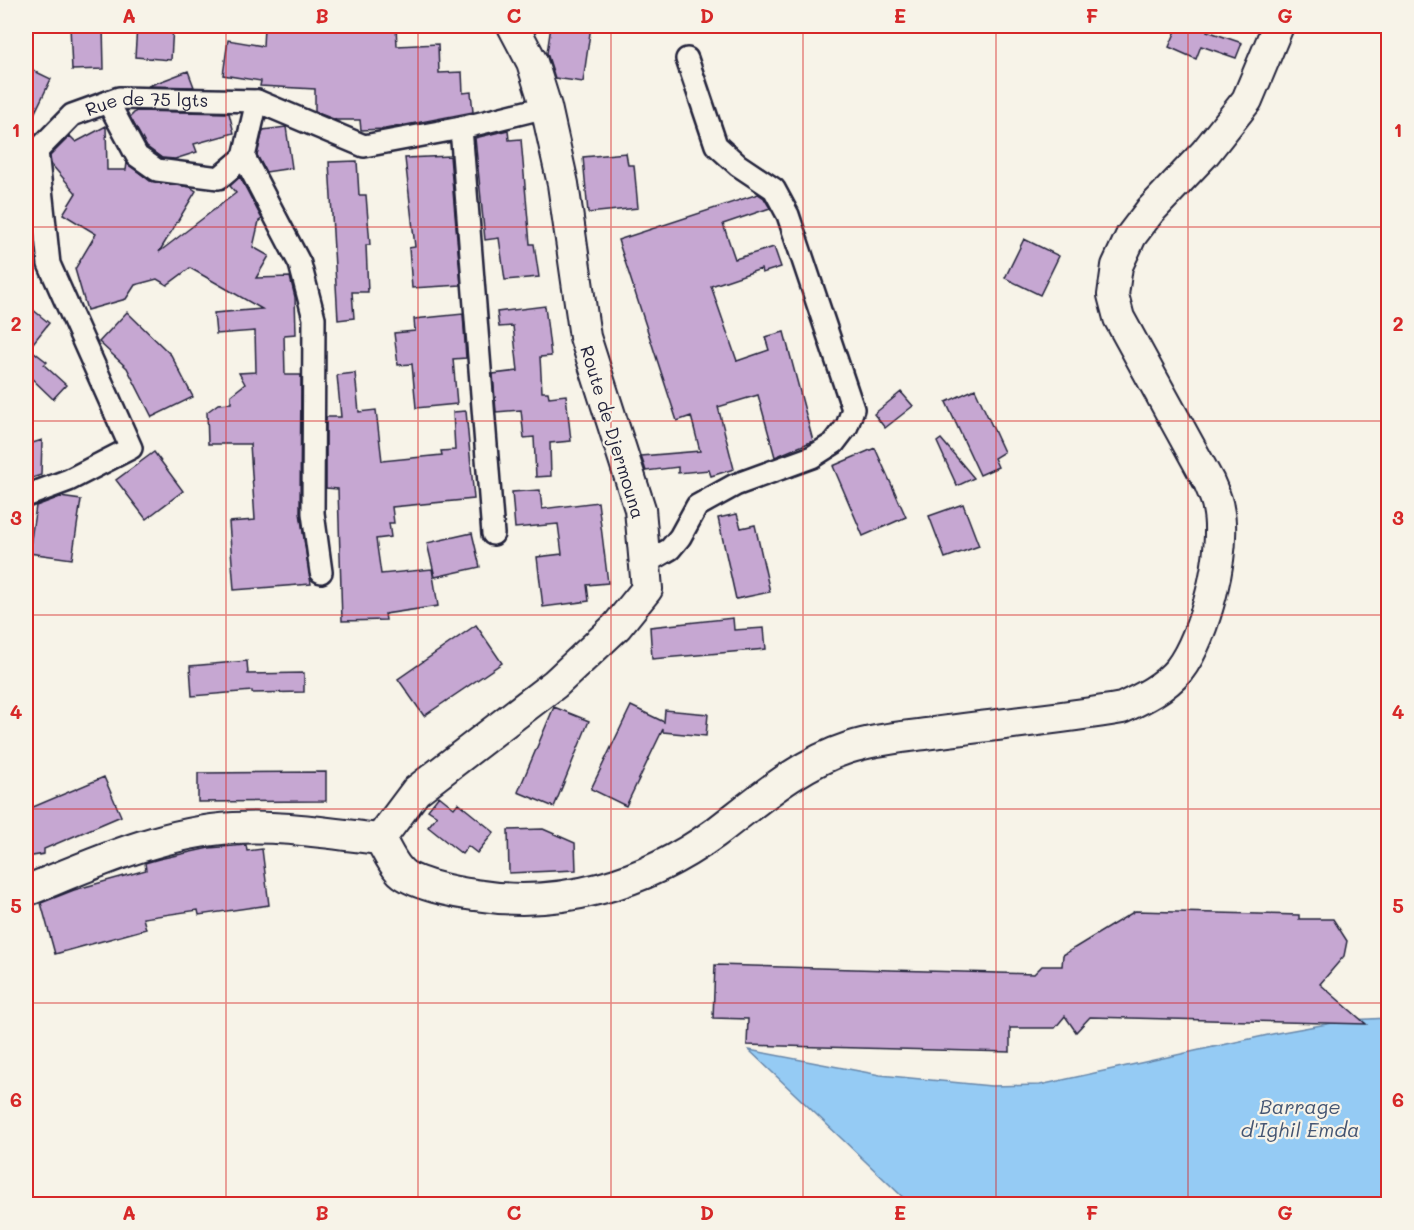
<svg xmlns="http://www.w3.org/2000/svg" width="1414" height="1230" viewBox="0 0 1414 1230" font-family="Mali,sans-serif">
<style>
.water{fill:#95cbf4;stroke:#6787aa;stroke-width:1.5}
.building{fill:#c6a7d2;stroke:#22223b;stroke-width:1.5}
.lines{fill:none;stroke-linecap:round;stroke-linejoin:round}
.street-casing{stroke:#22223b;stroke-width:26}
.secondary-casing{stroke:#22223b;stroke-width:34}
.street{stroke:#f7f3e8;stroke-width:21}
.secondary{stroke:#f7f3e8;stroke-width:30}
.grid{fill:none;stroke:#d62828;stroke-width:1.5;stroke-opacity:0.55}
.labels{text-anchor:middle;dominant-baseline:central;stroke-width:4.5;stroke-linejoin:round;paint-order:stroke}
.street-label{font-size:18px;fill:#22223b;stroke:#f7f3e8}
.water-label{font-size:20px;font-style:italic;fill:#445572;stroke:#f7f3e8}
.neatline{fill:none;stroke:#d62828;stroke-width:2}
.grid-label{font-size:20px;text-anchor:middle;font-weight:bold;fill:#d62828}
</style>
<rect width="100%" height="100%" fill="#f7f3e8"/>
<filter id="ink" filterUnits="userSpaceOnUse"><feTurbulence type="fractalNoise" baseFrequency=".0167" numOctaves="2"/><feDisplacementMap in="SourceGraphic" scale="12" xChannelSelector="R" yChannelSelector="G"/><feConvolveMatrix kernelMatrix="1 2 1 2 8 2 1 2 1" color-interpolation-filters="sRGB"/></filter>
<g filter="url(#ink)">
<path class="water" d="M1388,1018V1204H910L749,1050L880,1075L991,1086L1040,1085L1277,1033L1349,1020Z"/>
<path class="building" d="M70,26H103L104,69L72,70Z
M137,26H173L171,60L135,57Z
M308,26H396L397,46L438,44L439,73L462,72L463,93L471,92L473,112L385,129L361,130L360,120H336L315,112V89L260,86L261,81L223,75L228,40L263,46L264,27L308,29Z
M551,26H591L583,82L555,78L547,53Z
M1178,26H1210L1207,31L1242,43L1236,58L1201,46L1196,59L1169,47Z
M26,67L51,79L26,131Z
M188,71L194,87L148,86L167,79Z
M136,111L229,113L234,133L194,144L197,152L175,159L162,158L147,147L130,117Z
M106,126L107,170H126L127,163L150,181L190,187L196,191L159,252L236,193L230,186L240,177L262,219L259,221L253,247L269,256L256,278L290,277L295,297L296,334L284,335L285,375H301L300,513L311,584L234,590L229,522L255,520L250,444H208L207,412L218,404L231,403V395L245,384L239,373L256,372L255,331L216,334L214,313L262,309L190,268L167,285L157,279L135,285L126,299L87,310L75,269L96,234L63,214L76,193L51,164L50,156L70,136L76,142Z
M286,127L292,168L266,172L257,155L263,130Z
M508,130L509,140L521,139L530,244H534L539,277L505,280L499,238L485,240L475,138Z
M626,153L628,165H634L638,208L588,213L583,157Z
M450,156L461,285L412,288L409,248L415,247L405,158Z
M357,161L359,195H366L370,245H366L368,292H352L354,318L338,320L329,162Z
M758,194L764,198L770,208L723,224L735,259L774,247L781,267L762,273L761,269L711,286L737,361L769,350L765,337L784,332L813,441L775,457L758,395L718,407L734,469L711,476L709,470L678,473V467L646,471L641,456L700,451L691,416L677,421L618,240Z
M1024,239L1059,256L1040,295L1005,278Z
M26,304L49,323L29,348L47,362L44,365L66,385L53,399L26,373Z
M545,306L551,356L540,357L542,392H548L549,397L566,395L571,441L550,443L551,476L536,477L534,437L524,438L521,410L496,412L493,374L518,371L513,326L499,327L497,312Z
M127,312L171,355L193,397L152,417L127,368L99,342Z
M463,314L466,358L453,359L457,404L416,408L412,364L398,365L394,333L415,331L414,319Z
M355,373L359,412L376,410L382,461L442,455L441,451L455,450L453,412L466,411L474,499L392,507L394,523H389L391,537L376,539L381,574L432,569L438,606L385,614L386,620L342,621L338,489L326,488V417H341L337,375Z
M975,389L1004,452L994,458L998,467L980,475L946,402Z
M901,392L913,406L885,428L874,414Z
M941,439L974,478L957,486L937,442Z
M42,440L41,475L26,480V445Z
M875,448L906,517L863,536L833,466Z
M154,452L183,491L146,519L116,480Z
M540,490L542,509L598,502L608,583L587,585L589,601L543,607L537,557L562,554L558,524L515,528L512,492Z
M60,497L81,500L72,559L29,553L36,506Z
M963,504L979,546L945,558L929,516Z
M737,514L741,528L755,525L770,592L736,599L718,518Z
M472,533L480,567L435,577L427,543Z
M733,618L734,630L764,628L766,649L652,659L650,627Z
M476,625L502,663L424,716L398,679Z
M247,661L248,674L304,673V692L252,693V691L192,696L190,666Z
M631,706L664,722L665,710L708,714L706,736L663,732V729L626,806L591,789Z
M554,707L589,721L554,807L518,792Z
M326,772V801L198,802V773Z
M104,777L121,816L44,849V854L26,857V810Z
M439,796L454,808L458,803L494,832L477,853L468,846L462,854L428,827L437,816L428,810Z
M543,829L575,843L576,870L509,873L508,830Z
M246,845L247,851L262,849L269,905L199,915L198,910L143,918L146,929L55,954L41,903L74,890L146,870L145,863L159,859L209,848Z
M1135,911L1299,915V919H1333L1347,941L1344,956L1320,984L1366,1024L1090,1017L1076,1032L1065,1016L1055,1028H1010V1052L747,1045L748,1019L713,1018L715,965L1034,974L1042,966H1062L1063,955Z"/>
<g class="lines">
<defs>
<g id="street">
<path d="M257,101L244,157L300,264L314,318L313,513L321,572"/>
<path d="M108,102L137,156L157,170L219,178L244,157"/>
<path d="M461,128L493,534"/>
<path id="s1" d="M26,496L69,480L131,448L49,264L37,151L72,115L119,98L257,101L364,146L461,128L546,107"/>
<path d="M644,564L670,549L680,537L697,506L735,485L812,457L834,443L847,426L853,409L788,215L774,189L738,165L716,145L687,59"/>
</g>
<path id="secondary" d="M380,839L416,791L555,684L617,626L647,589L640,509L585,337L563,184L546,107L532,62L513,26
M26,891C93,864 161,832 234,828C283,825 332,834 380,839C386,849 391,861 399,870C410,884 458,893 475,895C560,909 645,884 715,833C756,802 798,764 848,748C875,739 905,737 933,733C996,724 1060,719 1122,708C1143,698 1164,688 1179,670C1205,637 1227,549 1218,508C1217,499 1212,490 1209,482L1119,318L1113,295L1117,266L1131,236L1150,211L1205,153L1247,100L1278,26"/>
</defs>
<use href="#street" class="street-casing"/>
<use href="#secondary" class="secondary-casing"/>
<use href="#street" class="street"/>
<use href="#secondary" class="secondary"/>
</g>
</g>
<path class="grid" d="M226,26V1204M418,26V1204M611,26V1204M803,26V1204M996,26V1204M1188,26V1204M26,227H1388M26,421H1388M26,615H1388M26,809H1388M26,1003H1388"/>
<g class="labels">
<g class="street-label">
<text stroke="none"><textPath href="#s1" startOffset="558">Rue de 75 lgts</textPath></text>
<text transform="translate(613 432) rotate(73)">Route de Djermouna</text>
</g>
<g class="water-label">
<text x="1300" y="1106">Barrage<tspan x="1300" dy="23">d'Ighil Emda</tspan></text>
</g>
</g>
<rect width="1414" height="1230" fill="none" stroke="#f7f3e8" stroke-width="66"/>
<rect x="33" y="33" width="1348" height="1164" class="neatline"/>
<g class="grid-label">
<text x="129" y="23">A</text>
<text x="322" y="23">B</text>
<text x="514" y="23">C</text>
<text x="707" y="23">D</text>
<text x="900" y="23">E</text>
<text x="1092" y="23">F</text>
<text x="1285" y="23">G</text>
<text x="16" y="137">1</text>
<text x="1398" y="137">1</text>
<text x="16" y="331">2</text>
<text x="1398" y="331">2</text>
<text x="16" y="525">3</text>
<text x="1398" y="525">3</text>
<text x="16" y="719">4</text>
<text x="1398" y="719">4</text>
<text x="16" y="913">5</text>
<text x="1398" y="913">5</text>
<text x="16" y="1107">6</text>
<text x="1398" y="1107">6</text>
<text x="129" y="1220">A</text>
<text x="322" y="1220">B</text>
<text x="514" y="1220">C</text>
<text x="707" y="1220">D</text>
<text x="900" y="1220">E</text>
<text x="1092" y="1220">F</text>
<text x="1285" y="1220">G</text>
</g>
</svg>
